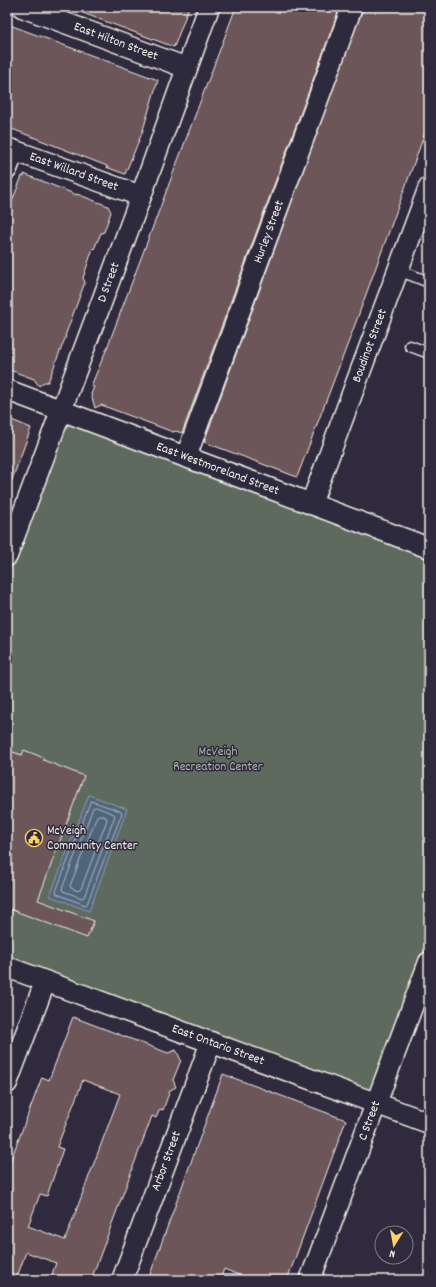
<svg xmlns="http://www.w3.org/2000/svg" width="436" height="1287" viewBox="0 0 436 1287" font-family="Dekko,sans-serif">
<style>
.green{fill:#5f6a5e;stroke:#aaaea3}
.water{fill:#50657b;stroke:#929da7}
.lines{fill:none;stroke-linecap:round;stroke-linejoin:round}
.shore{stroke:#b2b9bc;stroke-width:1}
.building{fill:#6c565a;stroke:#f4f1e8;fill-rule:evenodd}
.service-casing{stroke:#f4f1e8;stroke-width:13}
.minor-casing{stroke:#f4f1e8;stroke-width:23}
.service{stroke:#2f2a3d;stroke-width:10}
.minor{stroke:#2f2a3d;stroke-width:20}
.labels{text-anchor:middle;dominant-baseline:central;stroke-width:3;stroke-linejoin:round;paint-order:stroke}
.street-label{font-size:13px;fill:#f4f1e8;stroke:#2f2a3d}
.park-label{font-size:13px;fill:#b1b4aa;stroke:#2f2a3d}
.poi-label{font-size:13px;fill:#f4f1e8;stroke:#2f2a3d;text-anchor:start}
</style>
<rect width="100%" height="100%" fill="#2f2a3d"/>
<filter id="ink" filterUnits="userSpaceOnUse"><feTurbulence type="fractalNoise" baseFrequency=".025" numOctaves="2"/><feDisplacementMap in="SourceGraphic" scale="8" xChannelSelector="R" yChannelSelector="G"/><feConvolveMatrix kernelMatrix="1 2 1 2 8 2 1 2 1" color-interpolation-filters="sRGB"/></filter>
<g filter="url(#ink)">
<path class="green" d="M61,411L429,548V962L377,1103L7,966V556Z"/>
<path class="water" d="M89,795L127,809L89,911L50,896Z"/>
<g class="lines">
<path class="shore" d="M91,801L120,811L122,813L87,904L85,905L57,894L56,892Z
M96,807L114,814L115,816L84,897L82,898L63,891L62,889L93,808Z
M99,815L106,817L107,820L81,889L78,891L71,888L70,886L97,816Z"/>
</g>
<path class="building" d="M72,7H189L174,47L72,9Z
M236,7H340L182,433L176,431L173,432L101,405L95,408L91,394L94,387L91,386L107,348Z
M363,7H429V122L353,330L297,477L204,442Z
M7,24L158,80L142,133L125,174L106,167L107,166L7,127Z
M24,174L77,195V194L108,206L111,212L104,232L101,233L94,249L93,248L83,278L85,282L65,336H66L48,382H44L39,386L34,379L7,369V214L22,176L24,177Z
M7,418L31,428L9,488H7Z
M7,750L22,755L24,750L44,758L43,760L84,776L38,900L94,921L87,938L7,908Z
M73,1017L168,1053L176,1050L181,1060L173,1080L176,1087L170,1090L163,1110L160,1109L156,1118L152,1116L91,1280H50L56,1263L26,1252L16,1280H7V1170L42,1077L49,1080ZM83,1080L120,1094L65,1240L28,1226L40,1194L47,1196L63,1149L57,1147Z
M223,1074L346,1120L287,1280H251L224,1269L220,1280H210L196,1275L194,1280H148Z"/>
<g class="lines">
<defs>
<path id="service" d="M398,270L429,282
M410,346L429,353"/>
<g id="minor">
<path id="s1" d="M22,7L187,68"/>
<path id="s2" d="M7,148L141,196"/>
<path d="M7,169L14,151"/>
<path id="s3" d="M7,390L429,548"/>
<path id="s4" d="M186,457L352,7"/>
<path id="s5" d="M311,504L429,187"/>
<path id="s6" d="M7,556L141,196L209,7"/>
<path id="s7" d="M7,967L429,1123"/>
<path d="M7,1083L45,982"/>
<path id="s8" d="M122,1280L211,1042"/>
<path id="s9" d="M310,1280L429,962"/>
</g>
</defs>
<use href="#service" class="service-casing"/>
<use href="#minor" class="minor-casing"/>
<use href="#service" class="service"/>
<use href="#minor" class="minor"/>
</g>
</g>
<defs>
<symbol id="civic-ring" viewBox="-11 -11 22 22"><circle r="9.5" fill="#2f2a3d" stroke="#ffd166" stroke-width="1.5"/><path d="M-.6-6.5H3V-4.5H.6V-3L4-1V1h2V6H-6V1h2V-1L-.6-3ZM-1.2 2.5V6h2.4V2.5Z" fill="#ffd166"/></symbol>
</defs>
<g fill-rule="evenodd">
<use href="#civic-ring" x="24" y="828" width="20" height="20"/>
</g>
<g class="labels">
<g class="street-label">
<text stroke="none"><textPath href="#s1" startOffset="100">East Hilton Street</textPath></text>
<text stroke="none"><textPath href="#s2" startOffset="71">East Willard Street</textPath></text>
<text stroke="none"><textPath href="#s4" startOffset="240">Hurley Street</textPath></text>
<text stroke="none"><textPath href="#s6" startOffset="292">D Street</textPath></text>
<text stroke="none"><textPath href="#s5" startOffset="169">Boudinot Street</textPath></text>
<text stroke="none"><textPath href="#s3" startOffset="225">East Westmoreland Street</textPath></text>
<text stroke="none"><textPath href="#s7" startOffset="225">East Ontario Street</textPath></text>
<text stroke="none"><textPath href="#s9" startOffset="170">C Street</textPath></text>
<text stroke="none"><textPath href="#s8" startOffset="127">Arbor Street</textPath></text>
</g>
<g class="park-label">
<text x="218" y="752">McVeigh<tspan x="218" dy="15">Recreation Center</tspan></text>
</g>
<g class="poi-label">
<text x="47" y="831">McVeigh<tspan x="47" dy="15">Community Center</tspan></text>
</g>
</g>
<rect width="436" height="1287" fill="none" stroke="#2f2a3d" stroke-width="24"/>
<rect x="12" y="12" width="412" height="1263" fill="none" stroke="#f4f1e8" stroke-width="1.5" filter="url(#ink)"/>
<g transform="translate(394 1245) rotate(191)"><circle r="19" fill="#2f2a3d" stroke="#7e7a81"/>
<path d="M0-3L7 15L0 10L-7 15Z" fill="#ffd166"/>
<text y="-6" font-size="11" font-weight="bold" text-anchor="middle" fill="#f4f1e8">N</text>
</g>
</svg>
